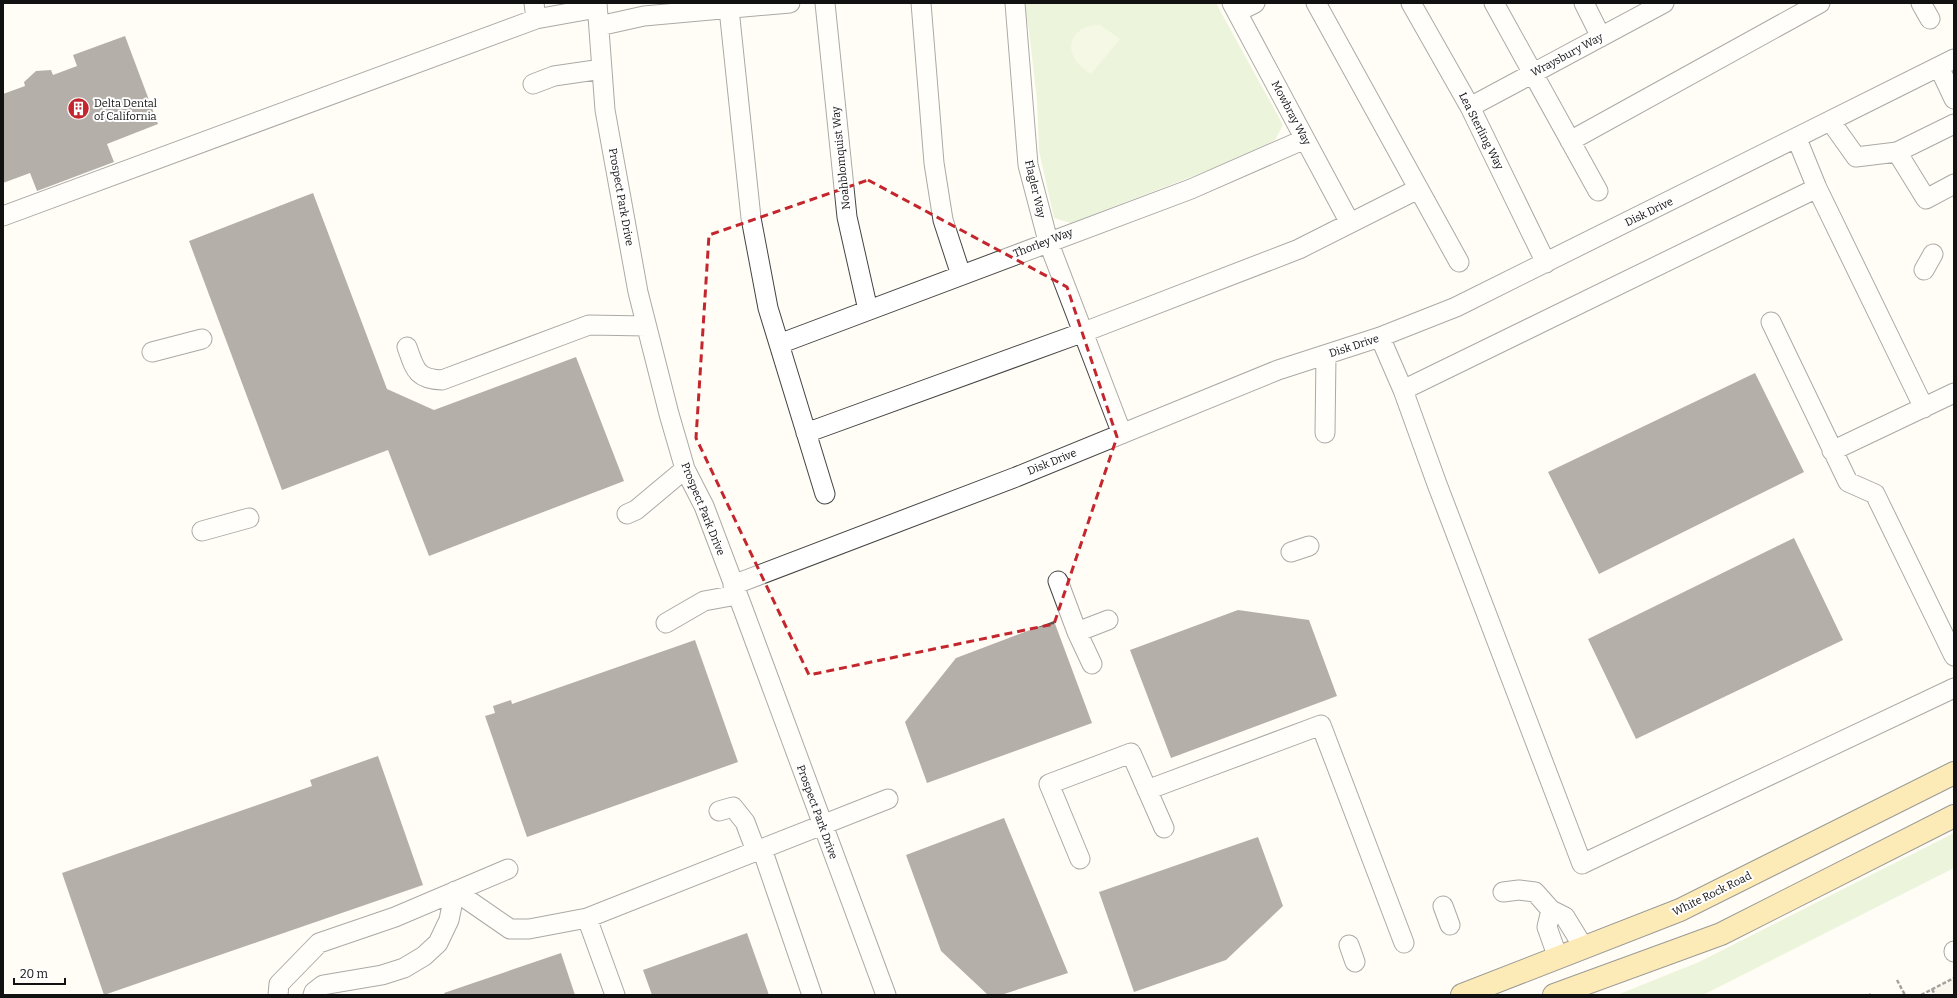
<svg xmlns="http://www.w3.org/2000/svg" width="1957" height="998" viewBox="0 0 1957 998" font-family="Bitter,serif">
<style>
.green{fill:#d5ebbd}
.pitch{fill:#e6f2cf}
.plaza{fill:#f1ede2}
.building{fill:#5a524d}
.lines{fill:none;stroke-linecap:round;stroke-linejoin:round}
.minor-casing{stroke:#444;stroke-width:21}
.major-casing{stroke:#222;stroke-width:24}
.path{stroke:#333;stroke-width:2.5;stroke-dasharray:4 2;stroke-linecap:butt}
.minor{stroke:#fff;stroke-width:19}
.major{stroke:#f9d66b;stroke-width:22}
.marked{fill:none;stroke:#c4262e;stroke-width:3;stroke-dasharray:8 5;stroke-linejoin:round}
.labels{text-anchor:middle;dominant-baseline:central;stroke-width:4;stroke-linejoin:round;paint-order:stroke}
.street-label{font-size:11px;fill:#111;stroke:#fff}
.poi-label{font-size:11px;fill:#111;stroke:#fff;text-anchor:start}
</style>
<rect width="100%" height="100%" fill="#fffdf5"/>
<path class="green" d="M1027,3H1216L1283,125L1275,140L1230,162L1071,223L1054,218L1039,151L1037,100L1029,31L1024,6Z
M1954,833V868L1703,995H1617L1699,962Z"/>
<path class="pitch" d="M1100,25L1120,39L1091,74C1085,70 1078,65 1075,59C1063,39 1081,24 1100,25Z"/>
<path class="plaza" d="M1954,978V995H1935L1932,989Z"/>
<path class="building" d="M125,36L158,124L107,144L114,162L37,191L30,173L3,183V94L25,86L24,82L36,71L51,70L53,75L77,66L73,55Z
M313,193L387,389L434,410L576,357L624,481L429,556L388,450L282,490L189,241Z
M1755,373L1804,472L1599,574L1548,472Z
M1794,538L1843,640L1636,739L1588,639Z
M1238,610L1309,620L1337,696L1171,758L1130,650Z
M1054,621L1092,723L927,783L905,722L956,658Z
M695,640L738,762L527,837L485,716L495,713L493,706L511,700L512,704Z
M378,756L423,885L104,995L62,873L312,786L310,780Z
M1004,818L1068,973L1001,995H988L941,951L906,855Z
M1258,837L1283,906L1226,960L1134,992L1099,892Z
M747,933L769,995H652L643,970Z
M561,953L575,995H445L444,993Z"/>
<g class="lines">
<defs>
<path id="minor" d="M534,3L536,19
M597,3L605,110L638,292L669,414L685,469L704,506L743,609L886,995
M825,3L847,217L868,310
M921,3L934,163L943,220L961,275
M1015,3L1028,165L1048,241L1122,434
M1232,3L1350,223
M1316,3L1459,262
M1411,3L1470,107L1546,263
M1494,3L1598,191
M1584,3L1601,37
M1921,3L1930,19
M729,9L751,218L768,308L825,494
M1237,12L1255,3
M599,26L644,16L790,3
M1939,67L1954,99
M533,84L554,76L602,69
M1470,107L1664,3
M1831,122L1856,157L1897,152L1954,124
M1797,139L1817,188L1924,408
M1570,141L1820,3
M1897,152L1926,199L1954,184
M3,216L536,19L597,8
M1924,270L1933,254
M1771,322L1848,482L1875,494L1954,656
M1380,337L1403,390L1437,484L1582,864L1954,688
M779,344L1191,189L1305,139
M407,347C415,369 416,379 442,380L589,325L646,326
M152,352L202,339
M1403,390L1817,188
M806,433L1084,332L1299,249L1418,189
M1325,433L1326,355
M1832,451L1954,393
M627,514L636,510L685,469
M202,531L249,518
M1291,552L1309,546
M1058,581L1077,632L1092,664
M733,585L1016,477L1278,370L1380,337L1456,307L1954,59
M666,623L704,601L737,595
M1077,632L1108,620
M1147,790L1321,725L1404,943
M719,811L733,807L745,822L756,851
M762,849L812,995
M1080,859L1049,784L1131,753L1164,828
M455,891L510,929H529L587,918L888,799
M1503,892L1519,890L1535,892L1551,910L1565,917L1584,948
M1443,906L1450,925
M1551,910L1547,927L1558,958
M587,918L615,995
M1349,945L1355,962
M1954,951V952
M278,995L279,984L319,943L395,917L508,869
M313,995L314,992L323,985L382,975L404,968L424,956L438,943L449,920L455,891"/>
<path id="major" d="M1462,995L1680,910L1954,773
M1554,995L1721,934L1954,816"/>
</defs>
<use href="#minor" class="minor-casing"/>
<use href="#major" class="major-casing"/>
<path class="path" d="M1897,980L1905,995
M1932,989L1935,995
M1869,994L1870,995
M1921,995L1954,978"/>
<use href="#minor" class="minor"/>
<use href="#major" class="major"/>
</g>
<path d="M0 0H1957V998H0ZM868,180L1067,287L1117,437L1054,624L809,675L696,438L709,235Z" fill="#fffdf5" fill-opacity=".55" fill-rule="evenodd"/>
<path class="marked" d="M868,180L1067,287L1117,437L1054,624L809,675L696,438L709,235Z"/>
<defs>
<symbol id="building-disc" viewBox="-11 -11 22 22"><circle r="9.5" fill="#c4262e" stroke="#fff"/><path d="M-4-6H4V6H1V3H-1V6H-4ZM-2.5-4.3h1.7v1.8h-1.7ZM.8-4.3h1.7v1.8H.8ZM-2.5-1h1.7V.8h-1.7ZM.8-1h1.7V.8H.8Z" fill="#fff"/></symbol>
</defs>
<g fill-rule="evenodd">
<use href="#building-disc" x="66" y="96" width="25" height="25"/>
</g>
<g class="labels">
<g class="street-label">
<text transform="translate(1567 55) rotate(-28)">Wraysbury Way</text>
<text transform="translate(1291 113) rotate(62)">Mowbray Way</text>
<text transform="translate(1481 131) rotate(63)">Lea Sterling Way</text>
<text transform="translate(841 158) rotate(-96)">Noahblomquist Way</text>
<text transform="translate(1035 189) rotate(77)">Flagler Way</text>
<text transform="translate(621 197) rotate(80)">Prospect Park Drive</text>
<text transform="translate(1649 212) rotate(-26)">Disk Drive</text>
<text transform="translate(1043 243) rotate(-21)">Thorley Way</text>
<text transform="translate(1354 346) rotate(-18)">Disk Drive</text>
<text transform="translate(1052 462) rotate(-22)">Disk Drive</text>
<text transform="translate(703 509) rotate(68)">Prospect Park Drive</text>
<text transform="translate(817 812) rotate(70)">Prospect Park Drive</text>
<text transform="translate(1712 894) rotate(-26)">White Rock Road</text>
</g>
<g class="poi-label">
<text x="94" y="103">Delta Dental<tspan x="94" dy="13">of California</tspan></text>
</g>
</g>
<rect width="1957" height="998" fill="none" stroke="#111111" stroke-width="8"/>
<path d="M14 978v6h51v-6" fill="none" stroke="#111111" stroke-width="2"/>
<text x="20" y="978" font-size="12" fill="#111111" stroke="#ffffff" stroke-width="3" paint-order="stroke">20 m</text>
</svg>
